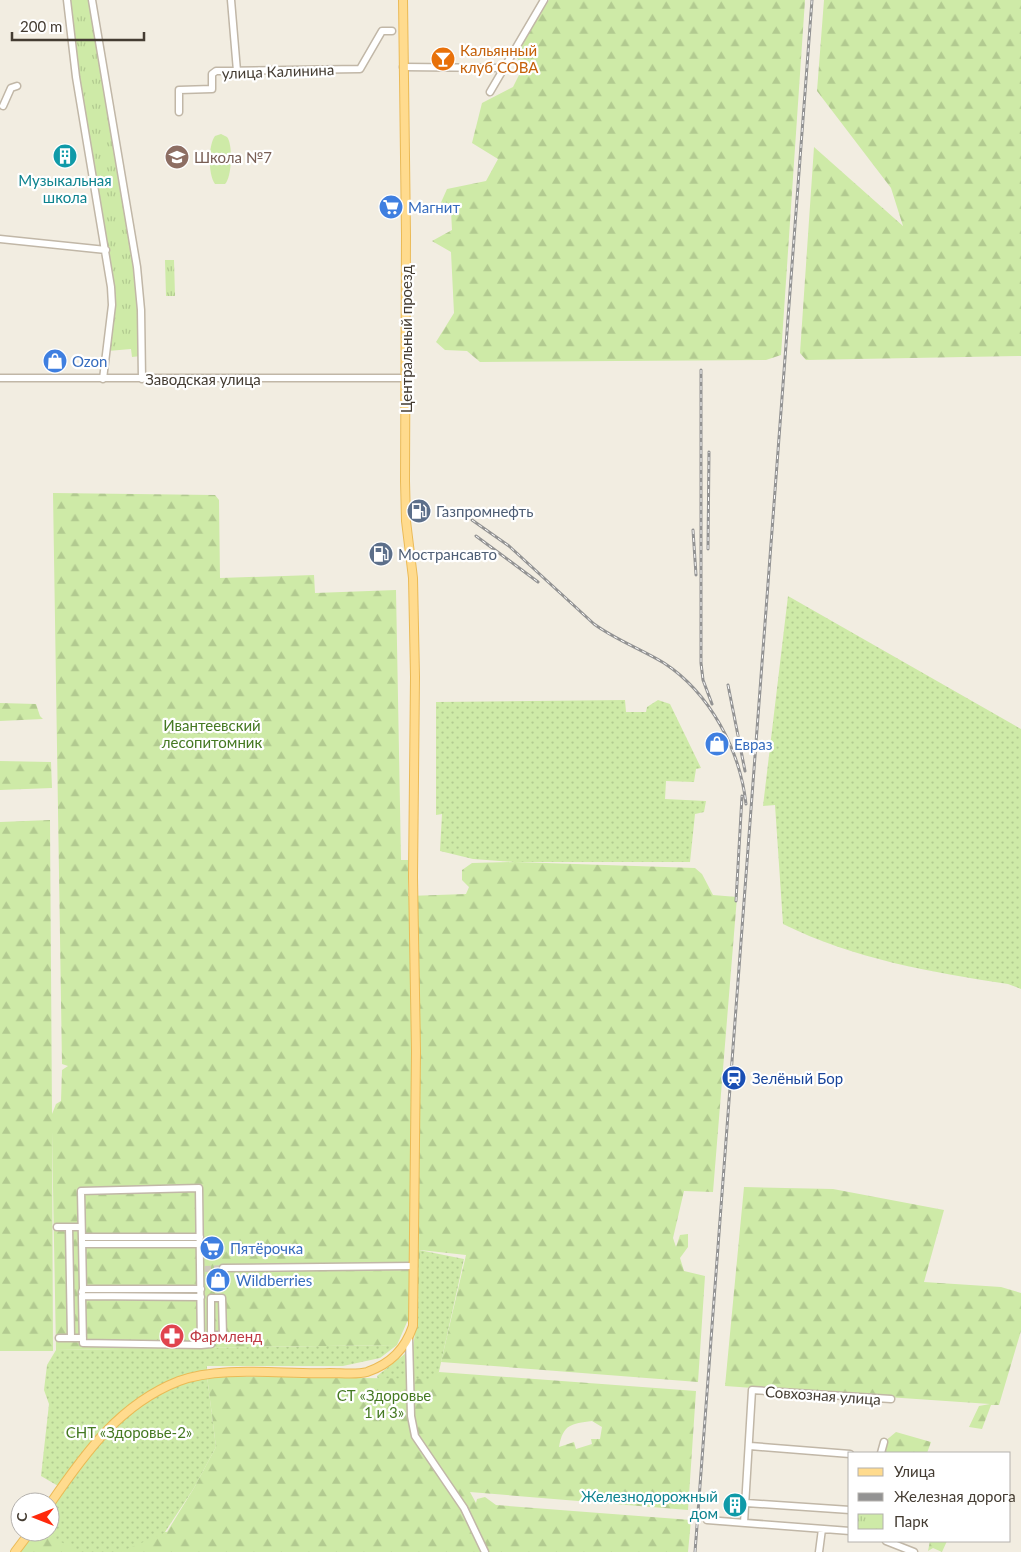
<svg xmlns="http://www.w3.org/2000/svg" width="1021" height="1552" viewBox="0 0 1021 1552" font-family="Lato,sans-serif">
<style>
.grass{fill:url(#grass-dots)}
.forest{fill:url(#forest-firs);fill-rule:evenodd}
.park{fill:url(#park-tufts)}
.pitch{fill:#ceeaa7}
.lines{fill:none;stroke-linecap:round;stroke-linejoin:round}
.minor-tunnel{stroke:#cfcabe;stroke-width:6;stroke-dasharray:6 3;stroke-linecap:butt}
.minor-casing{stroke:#c1b7a7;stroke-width:9}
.major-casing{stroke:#ebba56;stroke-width:10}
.minor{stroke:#fff;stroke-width:6}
.major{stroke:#ffdb8e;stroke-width:8}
.rail-casing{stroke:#939393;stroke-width:3}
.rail{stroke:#fff;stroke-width:1;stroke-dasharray:4;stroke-linecap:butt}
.labels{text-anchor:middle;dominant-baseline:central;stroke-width:4.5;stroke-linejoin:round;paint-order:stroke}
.food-label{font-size:15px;fill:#c56008;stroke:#fff;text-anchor:start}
.street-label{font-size:15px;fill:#443c32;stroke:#fff}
.education-label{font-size:15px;fill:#785e54;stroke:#fff;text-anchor:start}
.culture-label{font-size:15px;fill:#0d838f;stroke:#fff}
.shop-label{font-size:15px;fill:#366cbe;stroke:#fff;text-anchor:start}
.service-label{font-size:15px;fill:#4e5e75;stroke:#fff;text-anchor:start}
.park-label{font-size:15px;fill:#457922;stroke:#fff}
.transit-label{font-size:15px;fill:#164399;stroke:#fff;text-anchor:start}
.health-label{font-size:15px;fill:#be3a42;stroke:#fff;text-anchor:start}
</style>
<defs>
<pattern id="grass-dots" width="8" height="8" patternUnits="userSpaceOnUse" patternTransform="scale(1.25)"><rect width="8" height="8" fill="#ceeaa7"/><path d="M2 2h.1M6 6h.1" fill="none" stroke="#b2ca90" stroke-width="1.8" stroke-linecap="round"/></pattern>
<pattern id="forest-firs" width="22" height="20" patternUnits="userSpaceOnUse" patternTransform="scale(1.25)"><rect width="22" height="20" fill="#ceeaa7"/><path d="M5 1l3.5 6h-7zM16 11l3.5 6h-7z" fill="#b2ca90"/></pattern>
<pattern id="park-tufts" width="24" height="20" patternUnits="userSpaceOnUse" patternTransform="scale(1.25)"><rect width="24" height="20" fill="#ceeaa7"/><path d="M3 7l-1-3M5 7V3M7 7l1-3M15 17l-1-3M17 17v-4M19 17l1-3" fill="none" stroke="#b2ca90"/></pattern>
</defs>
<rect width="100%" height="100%" fill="#f2ede1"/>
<path class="grass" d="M788,596L1021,729V989L1008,984C930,972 854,959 783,924L775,805L763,806Z
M625,700L626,712H646L647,707L658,700L670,704L701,768L696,769L694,782L666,781L665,799L706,801L704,812L695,814L690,862H515L473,859L440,851L442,814L436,815V702Z
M419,1250L464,1259L430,1412L483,1552H20L35,1532H50V1511L65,1490L41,1476L49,1404L44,1390L47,1365L56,1350L397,1345L380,1358L343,1366H207V1376L216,1447L194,1488L165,1532L413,1514L377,1376L406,1353L410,1367L418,1314Z"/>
<path class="forest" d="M549,0H805L781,355L766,360L480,362L467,351L445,350L436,342L454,313L451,252L432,241L452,230L451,211L439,207L447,189L486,181L498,159L472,143L482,103L513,87L523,67L515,55Z
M824,0H1021V356L806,360L800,353L814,147L903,226L891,188L817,91Z
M53,493L215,495L219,500L220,578L314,575L315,593L396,590L401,860H408V896L466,894L469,887L462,880V870L472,863L515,862L695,868L702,874L713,895L737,897L713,1192L684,1191L673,1238L676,1247L680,1235L688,1234V1247L680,1258L684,1271L705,1276L698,1382L441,1362L466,1255L420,1250L418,1314L407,1322L397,1345L56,1350L52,1132L53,1351H0V822L50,820L52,1114L56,1104L61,1101L62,1070L68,1066L62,1064Z
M0,703L36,704L40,716L43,719L0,721Z
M0,761L51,762L52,788L0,790Z
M744,1187L833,1189L944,1210L924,1282L1001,1287L1021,1293V1331L999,1405H991L982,1429L969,1427L979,1406L990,1404L725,1386Z
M439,1372L696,1391L688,1510L470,1492L476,1503L477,1499L485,1497L496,1505L691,1520L688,1552H120L167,1532L194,1488L216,1447L207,1376L433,1379ZM592,1421L602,1427L600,1439H591L592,1444L576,1449L574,1442L559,1447C563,1424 571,1424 592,1421Z
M896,1432L931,1442L927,1453H881L884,1442Z
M30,1532H41L81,1552H18Z
M930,1541H947L942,1552L933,1548L928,1551Z"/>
<path class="park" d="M69,0H91L135,261L141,356L132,357L131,349L108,351L111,287L76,77Z
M165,260H174L175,296H166Z"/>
<path class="pitch" d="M221,134L227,137C233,144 232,177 225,184H215C208,175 208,145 215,136Z"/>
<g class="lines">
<path class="minor-tunnel" d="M205,1269L223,1268"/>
<defs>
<path id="minor" d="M67,0L76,77L111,287L112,305L103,379
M92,0L137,267L141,310L142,379
M231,0L237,71
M403,67L505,68
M490,92L544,0
M3,106L11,88L17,86
M179,112V90L212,89V74L216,71L360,69L382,31H392
M0,239L106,250
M0,378H406
M57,1227H81
M69,1227L71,1338
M82,1237H200
M82,1244H200
M223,1268L414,1266
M83,1289L81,1191L199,1188L201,1345L83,1343L82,1296L201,1297
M82,1292L83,1289H201
M59,1338H83
M409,1338L411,1416L415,1436L464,1508L485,1552
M201,1345L211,1344V1335H223L222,1298H211V1335
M750,1446L850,1454
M881,1453L884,1442
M746,1503L850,1510
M707,1520L850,1531
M744,1523L752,1390L891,1399
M886,1541L914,1552
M819,1552L822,1529"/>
<path id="major" d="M50,1504C85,1453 120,1404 179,1381C221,1365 285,1375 330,1373C341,1373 357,1375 367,1372C391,1364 405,1349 413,1326L416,1051L413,877L415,677L413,578L406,521L405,481L406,235L403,0
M15,1552L30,1532"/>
</defs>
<use href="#minor" class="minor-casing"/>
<use href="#major" class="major-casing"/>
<use href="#minor" class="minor"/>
<use href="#major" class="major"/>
<defs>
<path id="rail" d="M701,370V663L703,680L712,704
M472,520L509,546L594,624C616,640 641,649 664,663C710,693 740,750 746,804
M693,530L696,575
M476,536L538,582
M708,549L709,452
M728,685L745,771
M736,901L742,796
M695,1552L812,0"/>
</defs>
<use href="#rail" class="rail-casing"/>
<use href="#rail" class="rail"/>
</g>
<defs>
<symbol id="bar-disc" viewBox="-11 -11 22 22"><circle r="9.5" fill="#e8710a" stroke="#fff"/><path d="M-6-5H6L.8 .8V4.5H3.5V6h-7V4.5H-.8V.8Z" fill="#fff"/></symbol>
<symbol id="building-disc" viewBox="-11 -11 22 22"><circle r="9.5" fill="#0f9aa8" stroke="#fff"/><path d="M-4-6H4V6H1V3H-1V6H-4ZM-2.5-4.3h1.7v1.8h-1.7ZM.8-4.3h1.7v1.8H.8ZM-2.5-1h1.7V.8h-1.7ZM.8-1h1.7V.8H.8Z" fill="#fff"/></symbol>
<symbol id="school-disc" viewBox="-11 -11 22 22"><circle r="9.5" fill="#8d6e63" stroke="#fff"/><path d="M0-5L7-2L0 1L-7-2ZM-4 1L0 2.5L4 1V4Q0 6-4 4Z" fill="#fff"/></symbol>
<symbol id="supermarket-disc" viewBox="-11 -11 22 22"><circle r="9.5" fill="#3f7fe0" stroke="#fff"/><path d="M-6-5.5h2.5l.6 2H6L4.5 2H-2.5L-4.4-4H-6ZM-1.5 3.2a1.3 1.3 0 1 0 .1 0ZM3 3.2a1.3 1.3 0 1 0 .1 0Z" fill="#fff"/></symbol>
<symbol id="shop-disc" viewBox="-11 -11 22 22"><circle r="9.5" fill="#3f7fe0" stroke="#fff"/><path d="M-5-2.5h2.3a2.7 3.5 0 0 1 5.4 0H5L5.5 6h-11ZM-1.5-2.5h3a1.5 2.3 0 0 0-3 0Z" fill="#fff"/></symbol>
<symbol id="fuel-disc" viewBox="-11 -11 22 22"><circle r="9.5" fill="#5c6f8a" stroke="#fff"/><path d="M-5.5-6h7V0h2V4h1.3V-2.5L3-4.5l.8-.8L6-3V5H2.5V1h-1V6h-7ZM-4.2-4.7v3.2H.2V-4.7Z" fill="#fff"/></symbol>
<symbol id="station-disc" viewBox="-11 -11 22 22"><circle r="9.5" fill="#1a4fb4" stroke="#fff"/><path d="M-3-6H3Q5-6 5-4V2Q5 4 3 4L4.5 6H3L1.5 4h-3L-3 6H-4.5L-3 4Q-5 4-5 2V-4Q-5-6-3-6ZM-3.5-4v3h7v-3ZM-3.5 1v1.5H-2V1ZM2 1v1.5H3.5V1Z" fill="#fff"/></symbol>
<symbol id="pharmacy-disc" viewBox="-11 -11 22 22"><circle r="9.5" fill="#e0444e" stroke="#fff"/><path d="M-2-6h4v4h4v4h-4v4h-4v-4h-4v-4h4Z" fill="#fff"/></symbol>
</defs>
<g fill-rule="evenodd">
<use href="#bar-disc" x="429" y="45" width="28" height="28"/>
<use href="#building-disc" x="51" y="142" width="28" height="28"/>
<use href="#school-disc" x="163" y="143" width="28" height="28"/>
<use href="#supermarket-disc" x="377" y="193" width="28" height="28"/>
<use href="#shop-disc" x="41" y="347" width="28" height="28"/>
<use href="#fuel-disc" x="405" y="497" width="28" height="28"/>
<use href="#fuel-disc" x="367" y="540" width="28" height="28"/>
<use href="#shop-disc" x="703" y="730" width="28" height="28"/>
<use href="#station-disc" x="720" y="1064" width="28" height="28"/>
<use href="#supermarket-disc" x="198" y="1234" width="28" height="28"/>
<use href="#shop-disc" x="204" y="1266" width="28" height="28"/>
<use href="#pharmacy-disc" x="158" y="1322" width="28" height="28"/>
<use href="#building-disc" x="721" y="1491" width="28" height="28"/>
</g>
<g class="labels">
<g class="food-label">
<text x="460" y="50">Кальянный<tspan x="460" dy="17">клуб СОВА</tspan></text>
</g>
<g class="street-label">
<text transform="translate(278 71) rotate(-2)">улица Калинина</text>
<text transform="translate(406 339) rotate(-90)">Центральный проезд</text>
<text x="203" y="379">Заводская улица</text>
<text transform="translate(823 1395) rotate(4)">Совхозная улица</text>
</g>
<g class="education-label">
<text x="194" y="157">Школа №7</text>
</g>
<g class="culture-label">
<text x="65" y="180">Музыкальная<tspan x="65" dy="17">школа</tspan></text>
<text x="718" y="1496" text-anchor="end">Железнодорожный<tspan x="718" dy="17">дом</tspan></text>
</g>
<g class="shop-label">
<text x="408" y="207">Магнит</text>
<text x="72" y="361">Ozon</text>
<text x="734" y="744">Евраз</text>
<text x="230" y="1248">Пятёрочка</text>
<text x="236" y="1280">Wildberries</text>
</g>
<g class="service-label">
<text x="436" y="511">Газпромнефть</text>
<text x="398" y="554">Мострансавто</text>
</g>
<g class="park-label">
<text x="212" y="725">Ивантеевский<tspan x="212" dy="17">лесопитомник</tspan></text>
<text x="384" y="1395">СТ «Здоровье<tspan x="384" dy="17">1 и 3»</tspan></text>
<text x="129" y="1432">СНТ «Здоровье-2»</text>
</g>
<g class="transit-label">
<text x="752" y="1078">Зелёный Бор</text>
</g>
<g class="health-label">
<text x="190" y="1336">Фармленд</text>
</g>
</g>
<rect x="848" y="1452" width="162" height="90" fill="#ffffff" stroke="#b4b1ad"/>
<rect x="858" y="1468" width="25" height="8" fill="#ffdb8e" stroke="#b4b1ad"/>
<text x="894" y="1477" font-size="15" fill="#443c32">Улица</text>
<rect x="858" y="1493" width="25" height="8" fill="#939393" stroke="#b4b1ad"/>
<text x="894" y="1502" font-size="15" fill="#443c32">Железная дорога</text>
<rect x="858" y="1514" width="25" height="15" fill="url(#park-tufts)" stroke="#b4b1ad"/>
<text x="894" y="1527" font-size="15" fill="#443c32">Парк</text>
<g transform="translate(35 1517) rotate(270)"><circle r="24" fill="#ffffff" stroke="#b4b1ad"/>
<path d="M0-4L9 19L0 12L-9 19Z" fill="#ff290c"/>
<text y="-8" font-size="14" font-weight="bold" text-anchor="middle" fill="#443c32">С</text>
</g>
<path d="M12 32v8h132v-8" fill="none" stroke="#443c32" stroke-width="2.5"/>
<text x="20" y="32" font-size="15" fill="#443c32" stroke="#ffffff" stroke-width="4" paint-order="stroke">200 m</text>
</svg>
